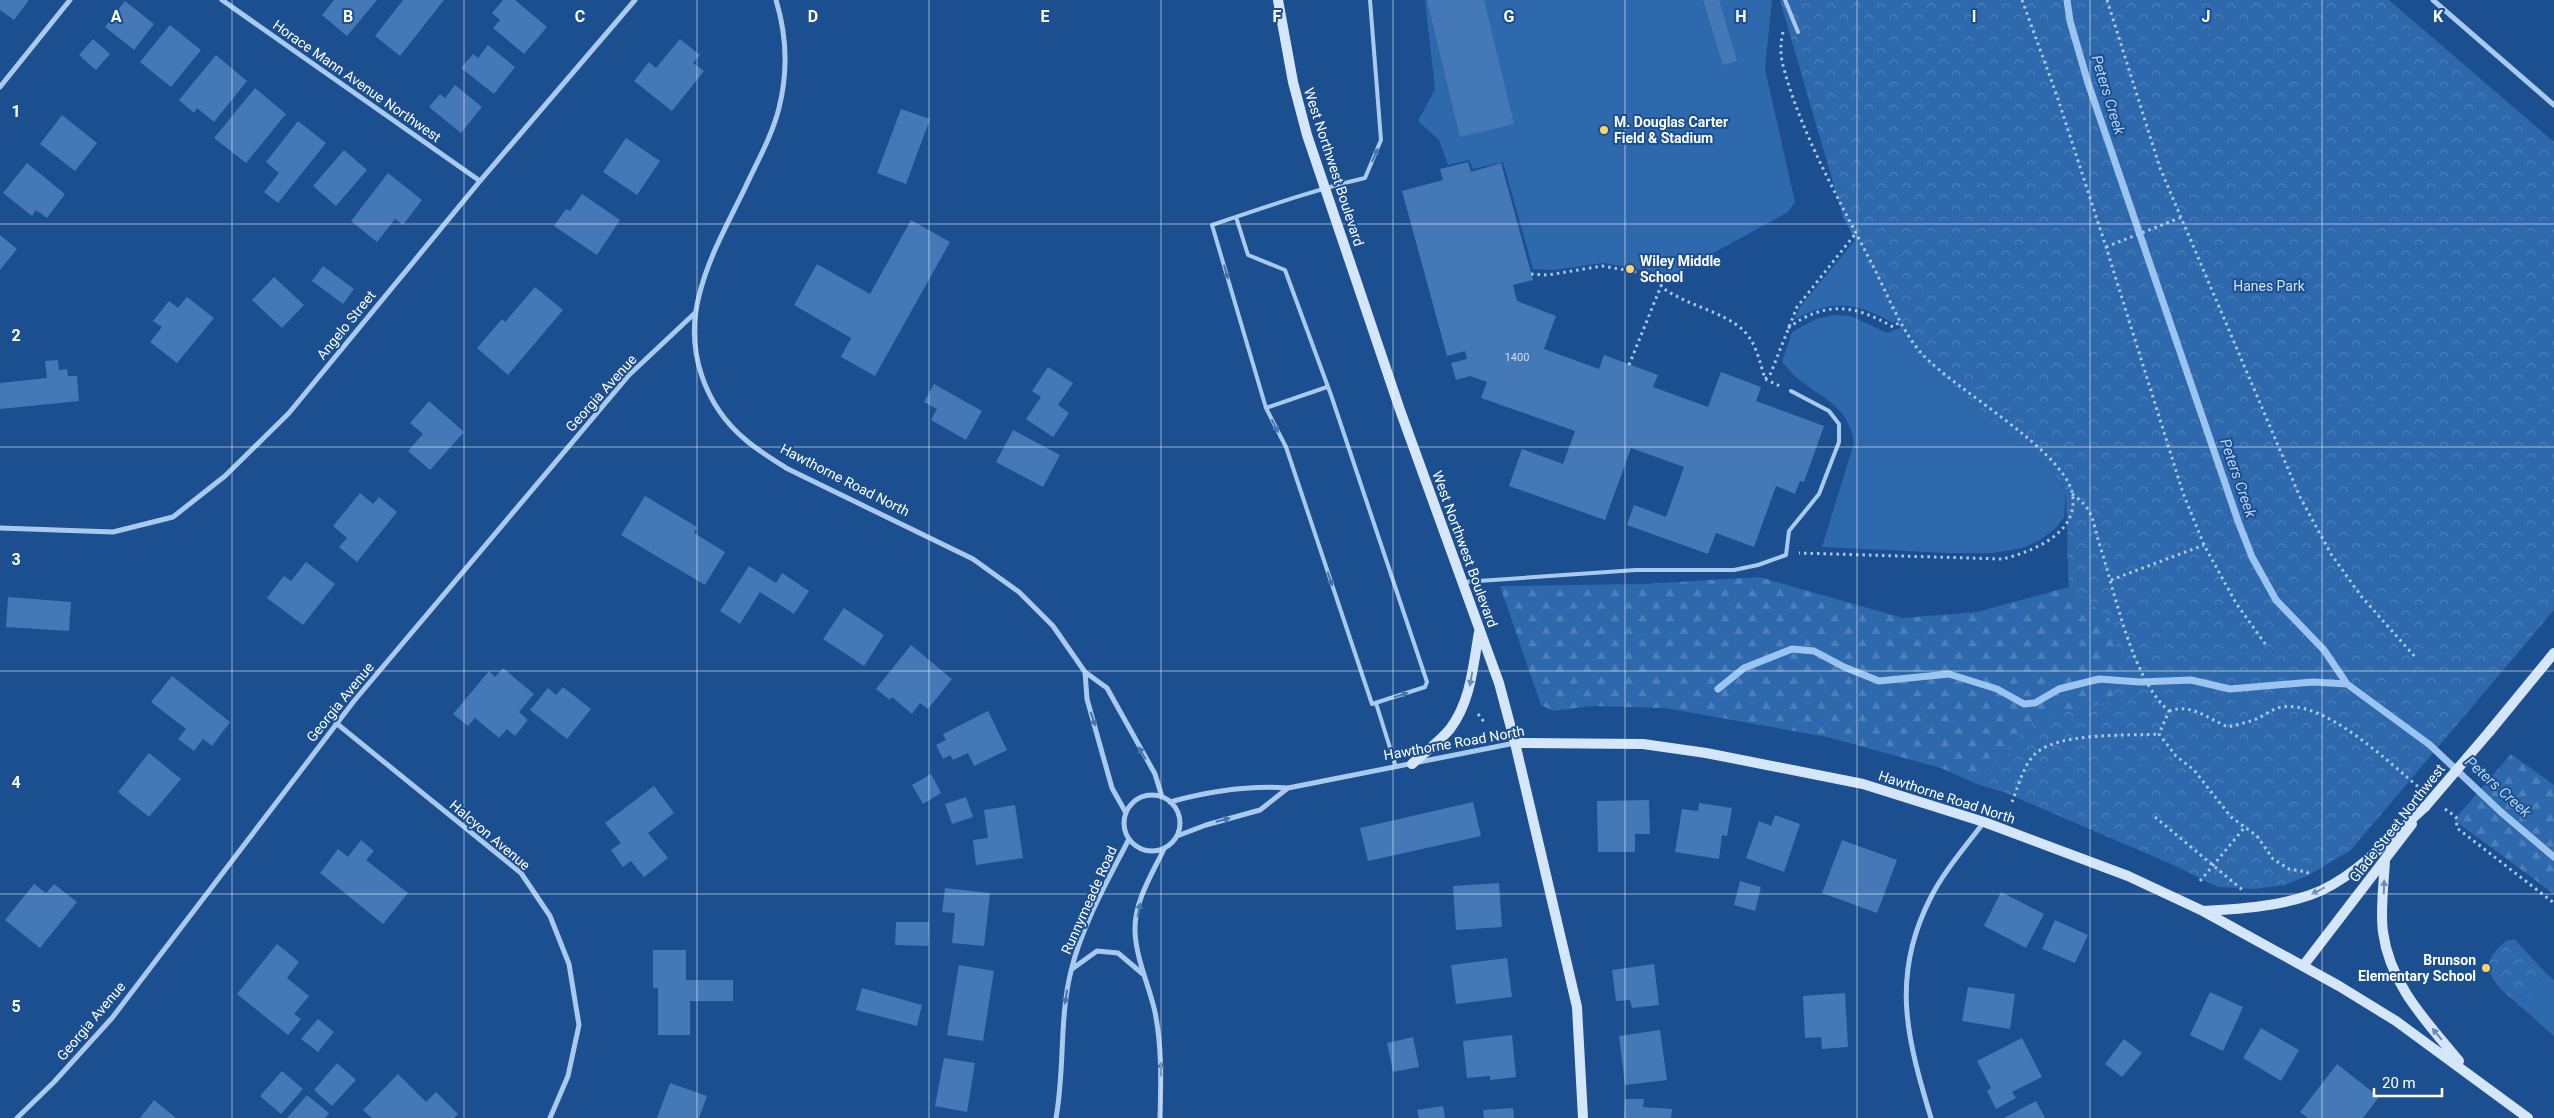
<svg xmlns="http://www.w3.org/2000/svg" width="2554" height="1118" viewBox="0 0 2554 1118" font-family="Roboto,sans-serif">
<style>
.grass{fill:#2e69ad}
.forest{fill:url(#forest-firs)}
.park{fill:url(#park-crowns)}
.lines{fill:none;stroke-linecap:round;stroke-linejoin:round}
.stream{stroke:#9cc4f0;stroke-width:7}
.building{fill:#4478b7}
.path{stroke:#a9c9ee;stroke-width:3;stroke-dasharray:2.5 4;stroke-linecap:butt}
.lane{stroke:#a9c9ee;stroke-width:4}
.street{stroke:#a9c9ee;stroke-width:5}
.secondary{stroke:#d6e6fa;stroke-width:10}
.secondary-bridge{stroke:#d6e6fa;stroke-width:10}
.oneway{fill:#4674ac}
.oneway2{fill:#668bba}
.grid{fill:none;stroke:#fff;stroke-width:1;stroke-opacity:0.55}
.poi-dot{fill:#ffd166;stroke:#1b4f8f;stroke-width:2}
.labels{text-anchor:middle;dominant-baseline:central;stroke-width:4;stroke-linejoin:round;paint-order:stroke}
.number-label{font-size:11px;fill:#d0dded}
.street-label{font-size:14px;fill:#fff;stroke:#1b4f8f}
.poi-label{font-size:14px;font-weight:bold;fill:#fff;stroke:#1b4f8f;text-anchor:start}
.park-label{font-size:14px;fill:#cfe3fa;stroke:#1b4f8f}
.water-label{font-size:15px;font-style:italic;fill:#b5d3f5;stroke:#1b4f8f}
.grid-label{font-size:16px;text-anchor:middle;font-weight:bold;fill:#fff;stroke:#1b4f8f;stroke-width:4;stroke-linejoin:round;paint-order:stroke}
</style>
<defs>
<pattern id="forest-firs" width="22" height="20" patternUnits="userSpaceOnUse" patternTransform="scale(1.25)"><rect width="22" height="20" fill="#2e69ad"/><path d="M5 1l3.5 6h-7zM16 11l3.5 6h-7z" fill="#4d80b9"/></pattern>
<pattern id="park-crowns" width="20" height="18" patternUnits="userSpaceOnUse" patternTransform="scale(1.25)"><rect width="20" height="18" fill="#2e69ad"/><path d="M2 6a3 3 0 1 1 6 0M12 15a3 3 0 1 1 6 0" fill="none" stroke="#4d80b9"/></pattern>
</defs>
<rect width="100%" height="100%" fill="#1b4f8f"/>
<path class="grass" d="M1425,0H1772L1765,69L1795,202L1788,212L1666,279L1656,272L1603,263L1554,270L1533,269L1503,162L1473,169L1469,160L1448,165L1439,140L1418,121L1435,89Z
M1856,239L1896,321L1893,323C1858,302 1830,299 1794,320L1800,307Z
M1834,315L1851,316L1887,333L1900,328L1917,356L2048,466L2066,492L2064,517L2055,529L2040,540L2022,548L1993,553H1949L1822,547L1854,443C1849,407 1824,399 1798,379C1792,374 1787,367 1782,362L1792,332L1816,319Z
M2546,973L2554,980V1036L2520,1006Z"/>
<path class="forest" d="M2067,545L2554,610L2108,837L2004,792L1974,783L1941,768L1827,737L1665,708L1591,706L1553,711L1541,705L1500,586L1646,584L1759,577L1903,618L1977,612L2069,587Z
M2511,754L2554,785V894L2454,820Z"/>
<path class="park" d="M1780,0H2389L2554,142V610L2351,850L2309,875L2285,885L2254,889L2218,887L2171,864L2004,792L1974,783L2035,720L2112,701L2120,661L2109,618L2069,587L2066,491L2048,466L1917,356L1896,321L1843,217Z
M2507,940H2515L2546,973L2520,1006C2508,995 2482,977 2491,958C2494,951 2502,945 2507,940Z"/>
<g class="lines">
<path class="stream" d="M2067,0L2070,21L2088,83L2238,521L2252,557L2276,600L2324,650L2347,684L2430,745L2501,812L2554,857
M1718,689L1744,668L1792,649L1814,651L1844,667L1879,681L1949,674L1997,689L2024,704L2035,703L2059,689L2099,679L2140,682L2191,680L2230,689L2313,682L2347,684"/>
</g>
<path class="building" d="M0,0H29L14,20L0,10Z
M334,0H377L347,36L322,15Z
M403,0H444L400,56L375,36Z
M503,0H515L547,27L524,54L493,28L500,20L492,13Z
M1427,0H1484L1514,124L1460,137Z
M1703,0H1719L1737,61L1723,65Z
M125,1L154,24L134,50L105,27Z
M170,25L201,50L171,87L140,62Z
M93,39L110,54L96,70L79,55Z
M680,39L700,55L693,63L704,71L672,111L634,81L649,62L656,68Z
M488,45L515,67L494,94L461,68L473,54L478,58Z
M216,55L247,81L214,122L197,108L194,113L179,100Z
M455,85L482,107L461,133L429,107L440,94L445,98Z
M255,88L286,114L246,163L214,138Z
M901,109L930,119L906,184L877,173Z
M62,115L97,143L75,171L40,144Z
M298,121L326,143L278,203L264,192L279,173L266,162Z
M626,138L660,161L637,195L603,172Z
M344,150L367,170L336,206L313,186Z
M1468,162L1471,172L1501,163L1533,280L1513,285L1517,301L1556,316L1544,349L1599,369L1604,355L1658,375L1653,387L1708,407L1721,372L1761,387L1756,401L1824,426L1804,482L1800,481L1795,494L1776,486L1754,547L1716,533L1708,554L1627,525L1634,505L1666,517L1684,467L1631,448L1605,520L1509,486L1522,449L1563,464L1575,431L1481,398L1487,382L1470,376L1456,380L1451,363L1467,359L1465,351L1447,356L1402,191L1443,180L1440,169Z
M27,163L65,194L47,218L36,210L32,216L3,193Z
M388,173L422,200L403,225L395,219L377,242L351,221Z
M582,194L620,220L597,255L554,226L566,209L570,211Z
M911,220L950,242L875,376L841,357L851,338L794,305L817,264L870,294Z
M0,235L17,249L0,270Z
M323,266L354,289L343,304L312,281Z
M274,277L304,305L282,328L252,300Z
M535,287L563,310L508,375L477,348L502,319L505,322Z
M187,297L214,318L177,363L150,342L162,327L153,321L169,301L178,308Z
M58,360L59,370L67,369L68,376H77L79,401L0,409V383L47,378L45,361Z
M1048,367L1073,383L1058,405L1069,413L1053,437L1026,419L1041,397L1032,391Z
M934,384L982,411L966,440L931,420L937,409L924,402Z
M429,401L464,432L430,470L408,451L423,434L410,423Z
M1013,430L1060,455L1043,487L996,462Z
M360,493L373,504L379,497L397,512L357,562L339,547L347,538L333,526Z
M645,496L697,527L694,533L725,552L705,585L621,535Z
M306,562L335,584L303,625L267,598L284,576L291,581Z
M749,566L776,583L782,573L809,591L794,614L760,592L740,624L720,611Z
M8,597L71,602L69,631L6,627Z
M844,608L884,635L864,666L823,639Z
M911,645L952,679L928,709L920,703L912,714L892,697L890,700L876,689Z
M503,668L534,694L519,712L528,720L515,736L507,729L499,738L475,718L468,726L453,714L489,671L495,677Z
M172,676L230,722L212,746L203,739L194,751L178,739L186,729L151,702Z
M563,687L591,709L567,739L530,710L548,688L556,695Z
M988,711L1007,750L974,766L968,753L953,760L950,755L943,759L936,745L946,740L943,734Z
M149,753L181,779L149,817L118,792Z
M931,774L941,793L923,804L912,785Z
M654,786L674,813L648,833L668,858L644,877L631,861L623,867L611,850L621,843L605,823Z
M966,797L973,817L952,824L945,804Z
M1649,800L1650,834H1635V852H1598L1597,801Z
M1473,802L1481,836L1368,861L1360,828Z
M1699,803L1732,808L1727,836L1722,835L1719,859L1675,852L1682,809L1698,811Z
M1015,805L1023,858L976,865L973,840L988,838L984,810Z
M1775,815L1800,824L1784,872L1746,858L1759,821L1771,826Z
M361,840L374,851L366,860L408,893L383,924L320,873L338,849L348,857Z
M1842,840L1897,860L1877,913L1822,893Z
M1740,881L1761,887L1755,911L1734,905Z
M1499,883L1502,927L1456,930L1453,886Z
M34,884L46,893L54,884L77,902L40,948L5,920Z
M945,888L990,893L984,946L952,943L955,913L942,912Z
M2001,892L2044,914L2026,948L1984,926Z
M2055,920L2088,935L2075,963L2042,949Z
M896,922H929L928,946L895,945Z
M277,944L299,962L287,978L309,996L294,1014L301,1019L288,1035L237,994Z
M653,950H686V980H733V1001H690V1035H658V988H653Z
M1507,958L1512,997L1456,1004L1451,965Z
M1654,964L1659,1005L1632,1008L1630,1000L1616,1001L1612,970Z
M959,965L994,971L983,1041L947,1035Z
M1968,987L2015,994L2010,1029L1962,1021Z
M862,988L922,1005L917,1026L856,1010Z
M2210,992L2243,1007L2223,1051L2190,1035Z
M1845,993L1848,1047L1822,1049L1821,1037L1805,1038L1803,996Z
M318,1019L334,1032L318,1052L301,1039Z
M2261,1028L2299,1050L2281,1081L2243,1058Z
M1660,1030L1667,1080L1625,1085L1619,1036Z
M1512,1035L1516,1077L1490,1080V1076L1467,1078L1463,1041Z
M1413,1037L1419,1067L1393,1072L1387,1043Z
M2022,1038L2042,1077L2012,1092L2016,1098L1996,1109L1987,1091L1991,1088L1977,1061Z
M2124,1039L2142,1053L2122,1077L2105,1064Z
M944,1058L975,1063L967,1112L935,1106Z
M337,1063L356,1080L332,1106L314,1090Z
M2337,1064L2379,1097L2363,1118H2308L2300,1112Z
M282,1071L303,1089L281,1114L260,1096Z
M398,1074L426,1102L436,1092L458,1114L454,1118H372L363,1110Z
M670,1083L707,1096L699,1118H657Z
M307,1095L329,1113L325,1118H287Z
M1625,1099H1644L1643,1107L1672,1109L1671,1118H1624Z
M154,1100L176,1118H140Z
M2036,1101L2045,1118H2004Z
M1443,1106L1445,1118H1419L1417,1110Z
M1513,1108L1514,1118H1484L1483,1110Z"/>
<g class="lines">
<path class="path" d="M2022,0L2057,96L2106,247L2183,493L2204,545L2236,603L2266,645
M2107,0L2160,168L2300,497L2331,554L2361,596L2416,658
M1783,32C1780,45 1780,56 1784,69C1802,136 1842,205 1873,266C1888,295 1901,331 1923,355C1956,390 2061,449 2072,492C2081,533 2033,551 2003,559L1799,553
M2106,247L2182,217
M1531,274L1548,275L1602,266L1655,275C1658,279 1660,285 1663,288C1686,305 1724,312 1743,330C1756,342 1760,363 1765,379L1780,386
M1788,328C1825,301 1854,304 1893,327L1901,321
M1629,365L1661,286
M1765,379L1770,375L1797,307L1856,233
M2072,494C2095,510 2092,521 2100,546C2115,592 2132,680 2169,711L2159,734L2176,756L2194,770L2231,817L2257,836L2273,859L2289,869L2307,872L2310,877
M2111,580L2204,545
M2169,711C2191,703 2207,718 2228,727C2236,725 2245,723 2254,720C2262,717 2269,711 2278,708C2322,696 2389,763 2421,789
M1478,714L1485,723
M2012,802C2018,787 2023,766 2035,754C2058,732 2128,736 2159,734
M2445,809L2456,817L2457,828L2554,903
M2155,817L2245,892
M2200,881L2245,827"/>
<path class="lane" d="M1785,0L1798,32
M1236,217L1248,255L1285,270L1331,395L1427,682L1425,687L1372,704L1286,447L1266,408L1212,225C1263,208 1313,190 1365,178L1381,140L1370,0
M1266,408L1327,387
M1464,582L1636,570H1734L1758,565L1786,555L1789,531L1819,494L1839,442V424L1829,411L1791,391
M1376,703L1396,767"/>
<path class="street" d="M222,0L480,181
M776,0C787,36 788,72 779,108C772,136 757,162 745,188C728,223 708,258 699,296C685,349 704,406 747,441C760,452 774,460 788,469L973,559L1019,592L1053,626L1085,672L1107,688L1155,774L1162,797
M2433,0L2554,105
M0,87L70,0
M0,528L113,532L173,517L225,476L289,413L480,181L635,0
M1085,672L1087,699L1112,788L1126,813
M336,723L521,873L550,916L569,964L579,1025L568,1076L550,1118
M1124 823a28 28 0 1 1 56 0a28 28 0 1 1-56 0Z
M1170,802C1210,791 1247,785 1288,788L1515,743
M1177,836L1206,825L1260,810L1288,788
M1072,969L1097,951L1118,953L1144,975
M17,1118L54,1082L112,1018L354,701L629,375L695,313
M1056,1118C1065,1069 1059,1019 1071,971C1082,925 1108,880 1129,839
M1160,1118C1161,1082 1162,1047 1155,1012C1149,985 1136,959 1135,931C1134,902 1152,874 1164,849
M1931,1118C1907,1038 1890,976 1931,897C1944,871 1966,846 1984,822"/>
<path class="secondary" d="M1278,0L1293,82L1307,135L1400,410L1499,683L1515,743L1577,1007L1583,1118
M2490,731L2554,653
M1515,743L1643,744L1706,753L1863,784L1984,822L2128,876L2203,911L2339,986L2396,1021L2528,1118
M1412,764C1425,752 1439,742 1450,729C1471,701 1473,666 1479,632
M2385,860C2384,883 2380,909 2383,932C2390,985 2427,1022 2459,1061
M2203,911C2239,909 2275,907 2310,895C2352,881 2392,836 2425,807
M2303,966L2412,824"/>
<path class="secondary-bridge" d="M2425,807L2490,731"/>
</g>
<defs><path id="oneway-solid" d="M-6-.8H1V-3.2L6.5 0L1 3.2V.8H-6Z" transform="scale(1.25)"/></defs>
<g class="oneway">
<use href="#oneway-solid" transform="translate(1375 155) rotate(-66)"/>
<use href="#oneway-solid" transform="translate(1226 272) rotate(74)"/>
<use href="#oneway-solid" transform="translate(1275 426) rotate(63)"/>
<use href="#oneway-solid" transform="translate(1330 579) rotate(71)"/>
<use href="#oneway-solid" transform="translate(1401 695) rotate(-18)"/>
<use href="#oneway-solid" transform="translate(1093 719) rotate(72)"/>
<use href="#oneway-solid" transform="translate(1142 753) rotate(-120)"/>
<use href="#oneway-solid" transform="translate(1223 820) rotate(-14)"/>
<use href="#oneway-solid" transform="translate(1139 910) rotate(-79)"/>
<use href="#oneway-solid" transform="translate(1066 997) rotate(99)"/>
<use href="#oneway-solid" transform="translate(1161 1069) rotate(-89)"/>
</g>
<g class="oneway2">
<use href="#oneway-solid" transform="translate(1471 679) rotate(100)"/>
<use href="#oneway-solid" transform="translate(2384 887) rotate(-88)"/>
<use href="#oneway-solid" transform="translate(2318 891) rotate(152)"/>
<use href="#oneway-solid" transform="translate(2437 1034) rotate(-130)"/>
</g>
<path class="grid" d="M232,0V1118M464,0V1118M697,0V1118M929,0V1118M1161,0V1118M1393,0V1118M1625,0V1118M1857,0V1118M2090,0V1118M2322,0V1118M0,224H2554M0,447H2554M0,671H2554M0,894H2554"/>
<g class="poi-dot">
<circle cx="1604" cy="130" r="5"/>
<circle cx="1630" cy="269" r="5"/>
<circle cx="2486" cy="968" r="5"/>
</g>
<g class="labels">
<g class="number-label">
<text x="1517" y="357">1400</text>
</g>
<g class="street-label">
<text transform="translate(357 81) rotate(35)">Horace Mann Avenue Northwest</text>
<text transform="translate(1334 167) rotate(72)">West Northwest Boulevard</text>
<text transform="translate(346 325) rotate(-51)">Angelo Street</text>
<text transform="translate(601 393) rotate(-48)">Georgia Avenue</text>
<text transform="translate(845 480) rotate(27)">Hawthorne Road North</text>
<text transform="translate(1465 549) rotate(70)">West Northwest Boulevard</text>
<text transform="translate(340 702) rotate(-51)">Georgia Avenue</text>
<text transform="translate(1454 743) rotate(-10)">Hawthorne Road North</text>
<text transform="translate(1947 797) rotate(18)">Hawthorne Road North</text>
<text transform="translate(2397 823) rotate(-52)">Glade Street Northwest</text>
<text transform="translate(490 835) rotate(40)">Halcyon Avenue</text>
<text transform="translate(1089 900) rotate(-66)">Runnymeade Road</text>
<text transform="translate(91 1021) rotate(-50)">Georgia Avenue</text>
</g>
<g class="poi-label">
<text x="1614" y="122">M. Douglas Carter<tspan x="1614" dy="16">Field &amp; Stadium</tspan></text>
<text x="1640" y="261">Wiley Middle<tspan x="1640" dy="16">School</tspan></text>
<text x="2476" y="960" text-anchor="end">Brunson<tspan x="2476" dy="16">Elementary School</tspan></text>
</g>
<g class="park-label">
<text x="2269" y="286">Hanes Park</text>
</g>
<g class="water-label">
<text transform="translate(2108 95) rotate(73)">Peters Creek</text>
<text transform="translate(2238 478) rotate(71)">Peters Creek</text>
<text transform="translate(2498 787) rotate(42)">Peters Creek</text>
</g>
</g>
<g class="grid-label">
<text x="116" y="22">A</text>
<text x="348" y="22">B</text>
<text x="580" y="22">C</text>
<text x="813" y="22">D</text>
<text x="1045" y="22">E</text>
<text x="1277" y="22">F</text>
<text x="1509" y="22">G</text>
<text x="1741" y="22">H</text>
<text x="1974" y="22">I</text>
<text x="2206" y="22">J</text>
<text x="2438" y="22">K</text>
<text x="16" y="117">1</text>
<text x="16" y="341">2</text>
<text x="16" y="565">3</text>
<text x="16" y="788">4</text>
<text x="16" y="1012">5</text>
</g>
<path d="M2374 1088v8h68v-8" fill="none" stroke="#ffffff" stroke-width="2.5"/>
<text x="2382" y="1088" font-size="15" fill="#ffffff" stroke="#1b4f8f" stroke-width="4" paint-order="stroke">20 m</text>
</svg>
